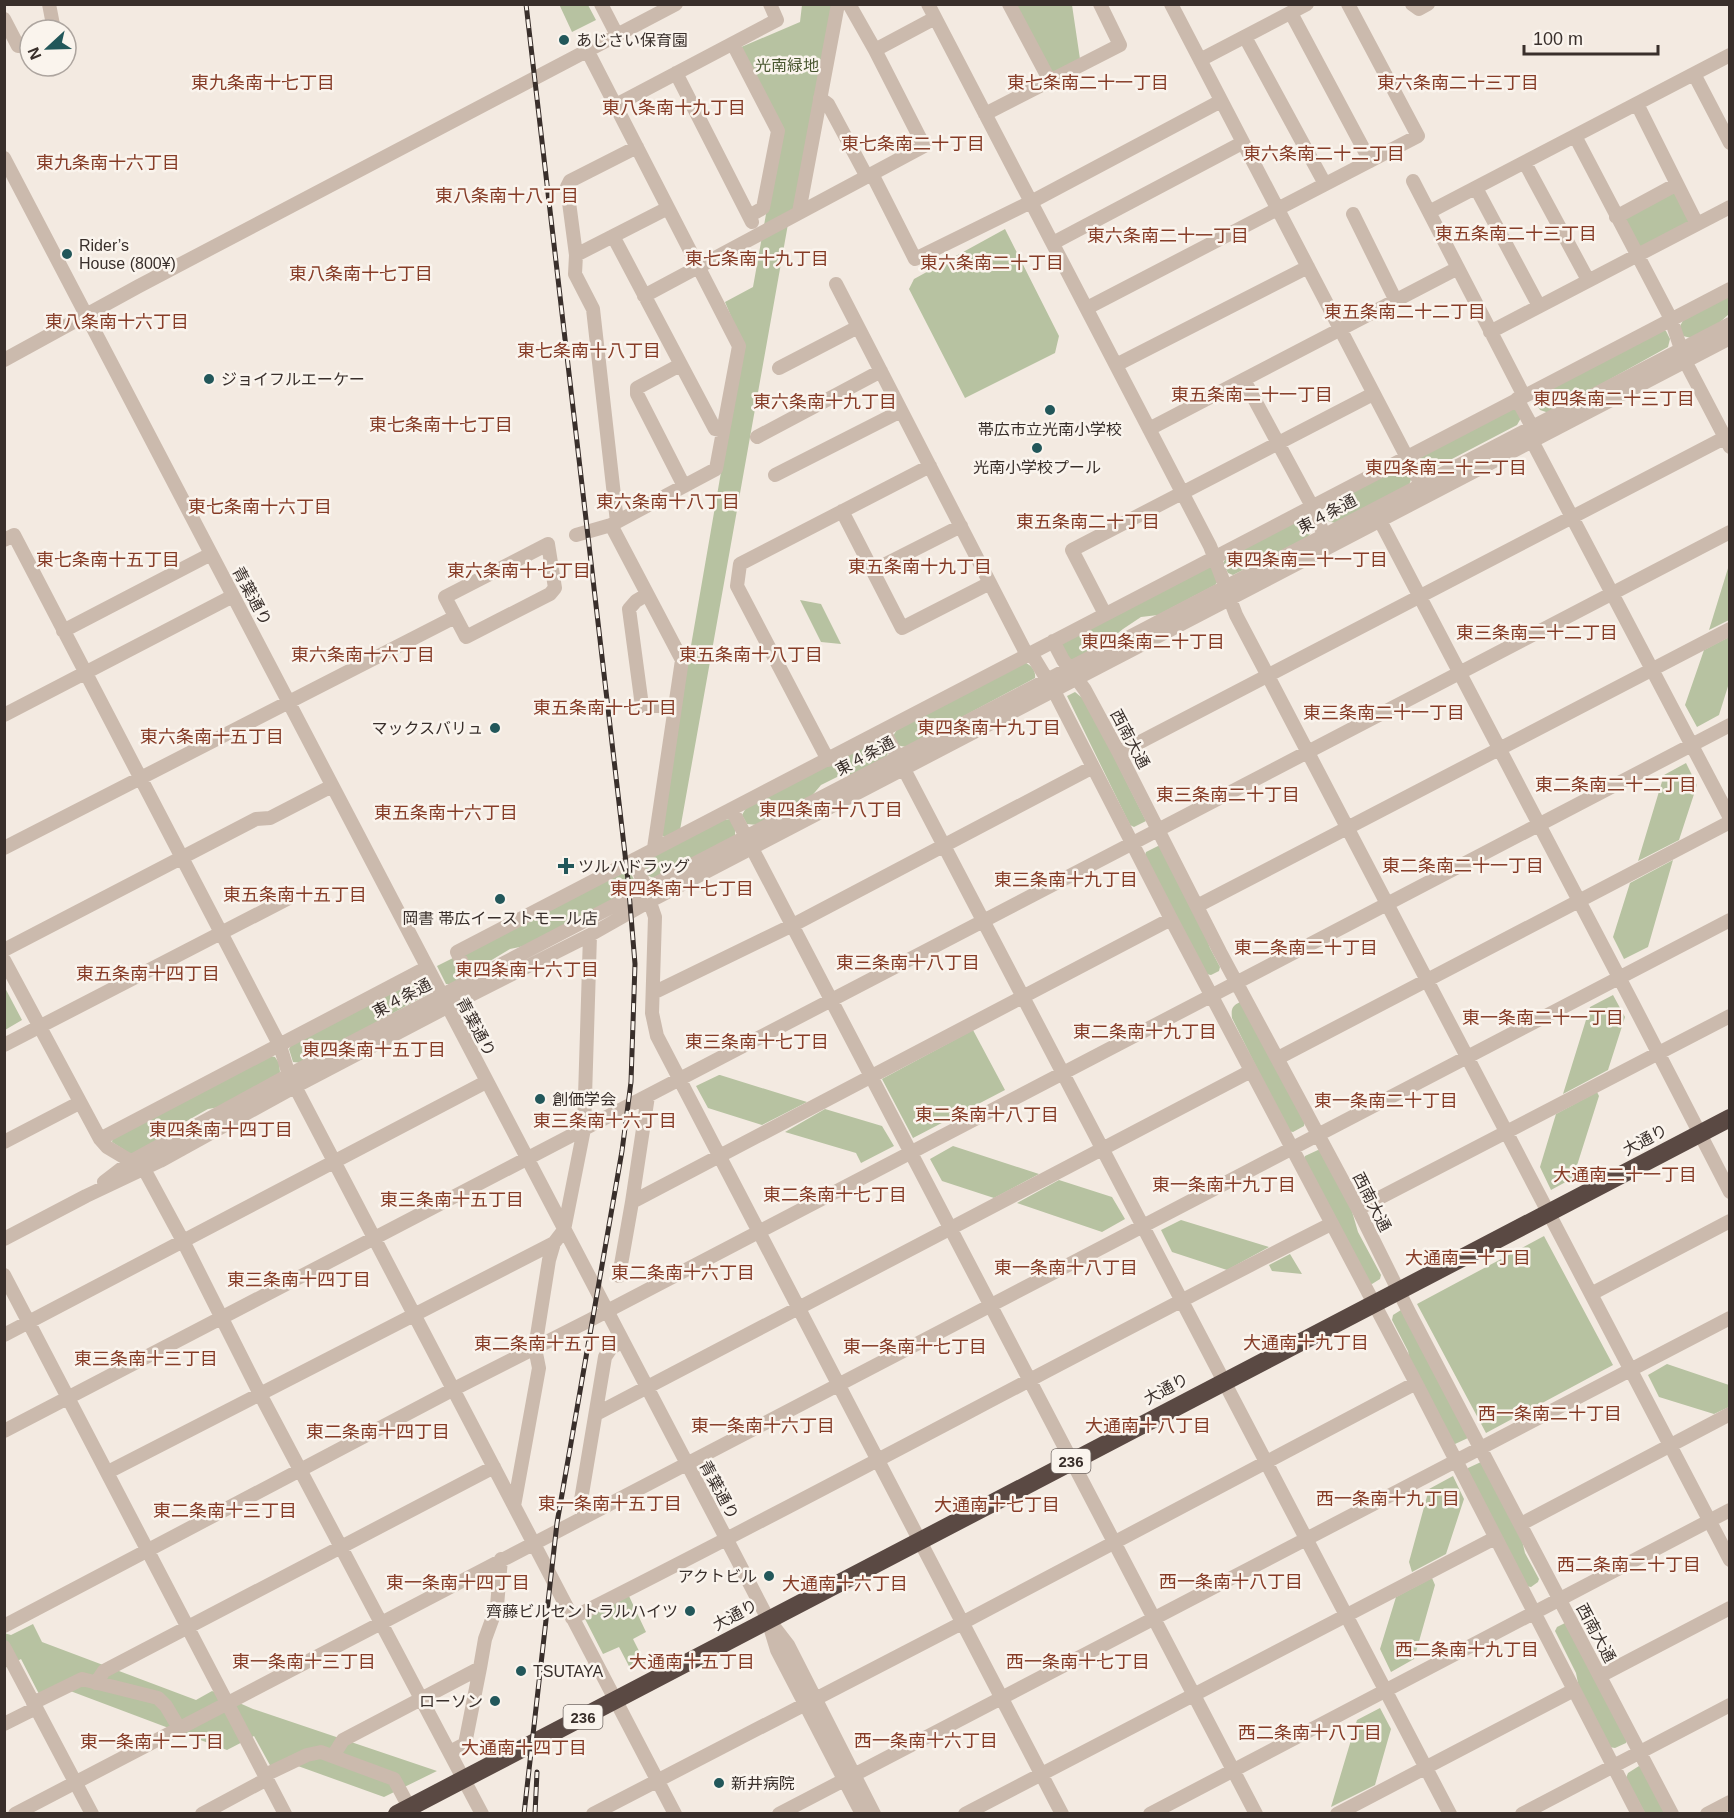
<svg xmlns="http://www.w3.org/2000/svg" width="1734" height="1818" viewBox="0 0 1734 1818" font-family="Arial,'Noto Sans JP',sans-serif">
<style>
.green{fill:#b7c2a1}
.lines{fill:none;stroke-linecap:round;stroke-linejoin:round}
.minor{stroke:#cbbaad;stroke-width:14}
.highway{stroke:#5a4943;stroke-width:18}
.rail-casing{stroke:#392f2b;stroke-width:5}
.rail{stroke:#faf4ed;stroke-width:3;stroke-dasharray:9;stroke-linecap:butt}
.poi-dot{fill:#22575a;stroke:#faf4ed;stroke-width:2}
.labels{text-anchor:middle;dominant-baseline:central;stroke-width:5;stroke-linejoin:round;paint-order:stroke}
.shield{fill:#faf4ed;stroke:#736a65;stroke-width:1.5}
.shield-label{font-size:15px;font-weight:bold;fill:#392f2b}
.poi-label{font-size:16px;fill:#392f2b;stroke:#faf4ed;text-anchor:start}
.park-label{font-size:16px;fill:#495730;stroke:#faf4ed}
.street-label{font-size:16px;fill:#392f2b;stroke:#faf4ed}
.neighbourhood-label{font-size:18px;fill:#863c27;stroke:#faf4ed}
</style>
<rect width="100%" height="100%" fill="#f3eae1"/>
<path class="green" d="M559,4L588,5L596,20L572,32Z
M802,5H834L795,208L788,224L680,830L664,837L659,831L678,713L688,663L743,345L725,302L753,287L781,130L739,48L800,22Z
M1016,5H1072L1080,59L1052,73Z
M1671,193L1679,195L1692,220L1638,249L1623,219Z
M1005,229L1059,336L1055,353L965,398L909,289L914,279Z
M1729,293V314L1719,323L1691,338L1683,336L1679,328L1686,315Z
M1662,329L1666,331L1670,339L1668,347L1549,413L1540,410L1536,403L1540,392Z
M1512,407L1517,410L1521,418L1517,425L1429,471H1423L1418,461L1422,454Z
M1401,467L1408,470L1412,477L1409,485L1335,523L1328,521L1325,513L1327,505Z
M1305,516L1312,519L1315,526L1308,537L1233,575L1228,573L1223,563L1229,553Z
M1729,565V620L1709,630Z
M1212,566L1218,581L1215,585L1158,615L1141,617L1123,629L1108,641L1073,660L1068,661L1060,647L1063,642Z
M800,600L821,604L841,644L821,642Z
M1729,637V683L1719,715L1697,727L1685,705L1704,650Z
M1024,662C1031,665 1036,670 1035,678L906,747L896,745L893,736L898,728Z
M1075,692L1086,701L1146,821L1134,827L1130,825L1067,696Z
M878,739L884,742L889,752L886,757L851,776H839L821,785L810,798L758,825L747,824L742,815L746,808Z
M1686,763L1697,785L1679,840L1638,861L1664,775Z
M730,819L735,829V836L653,878L647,875L643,867L646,858L723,820Z
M1158,846L1163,847L1200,920L1210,948L1220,967L1219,971L1211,975L1206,974L1145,855L1146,852Z
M1673,860L1648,947L1624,959L1613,937L1630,883Z
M629,870L637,885L634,891L534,944L510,949L490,961L480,971L452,984H446L437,966Z
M420,979L425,980L430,989L428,994L302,1063L293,1062L289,1049L292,1044Z
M4,986L22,1020L5,1030H4Z
M1613,995L1625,1017L1608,1070L1563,1094L1590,1007Z
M1240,1002L1305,1121L1304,1126L1293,1132L1288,1131L1232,1018C1231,1009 1232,1006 1240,1002Z
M973,1030L1005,1090L913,1138L882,1079Z
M270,1056L275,1057L279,1063L280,1072L277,1076L220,1107L208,1109L185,1122L182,1128L132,1155L112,1142L113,1137Z
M719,1075H720L807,1102L762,1125L708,1108L696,1086Z
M1597,1092L1599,1096L1573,1178L1551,1190L1540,1167L1556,1114Z
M825,1109L882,1126L894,1146L861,1163L856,1153L785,1132Z
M953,1146L1039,1174L994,1198L942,1181L930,1159Z
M1318,1150L1321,1151L1351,1208L1358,1232L1381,1275L1380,1279L1372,1284L1368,1283L1304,1159L1305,1156Z
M1059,1180L1112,1197L1125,1219L1102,1232L1017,1203Z
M1181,1220L1269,1247L1227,1270L1172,1252L1161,1230Z
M1544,1236L1613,1365L1486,1433L1417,1304Z
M1290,1254L1302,1274L1272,1271L1269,1265Z
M1401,1310L1468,1438L1455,1444L1451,1443L1410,1362L1408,1351L1392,1320L1393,1315Z
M1667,1364L1729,1385V1407L1714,1414L1659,1397L1648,1375Z
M1481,1462L1520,1532L1525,1553L1539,1579L1538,1582L1531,1587L1526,1586L1468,1473V1468Z
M1453,1476L1464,1499L1446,1554L1412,1572L1409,1562L1429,1489Z
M1432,1578L1435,1585L1414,1659L1391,1672L1380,1649L1396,1597Z
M629,1596L646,1632L633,1639L645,1663L631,1670L619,1647L603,1654L585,1619Z
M1565,1623L1627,1739L1626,1743L1615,1748L1609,1747L1579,1688L1576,1673L1555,1631L1557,1627Z
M33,1624L42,1642L196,1700L212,1691L253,1709L437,1771L384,1797L284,1761L271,1767L254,1736L227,1750L57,1686L39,1694L21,1659L5,1668L4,1633L11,1635Z
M1380,1708L1391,1729L1375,1785L1331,1807L1357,1720Z
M1639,1766L1644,1770L1666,1813H1645L1626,1778L1628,1773Z"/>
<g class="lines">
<path class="minor" d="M49,4L54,30
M601,4L617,35
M928,4L1210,546L1236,615L1268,676L1730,1560
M1009,4L1050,81
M1171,4L1425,492
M1412,4L1419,9L1428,4
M1291,13L1370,161
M4,19L18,46L30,41
M1245,37L1325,184
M733,44L778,131L763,208L749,216
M875,50L935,18
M1200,60L1307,4
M676,73L752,222
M1694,74L1730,143
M820,98L828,104L867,177
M1637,104L1697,224
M616,105L777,20L770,4
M985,114L1120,45L1100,4
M1575,136L1671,319L1685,361L1730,447
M637,147L570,181L567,187L576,255L668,208
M4,158L727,1540L768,1619L788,1645L874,1814
M1525,163L1588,280
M872,174L915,259L1031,202L1221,101
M1413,181L1524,396
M1476,188L1539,306
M799,212L838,4
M1429,212L1730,55
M1353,214L1396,301
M1616,217L1677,184
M613,236L715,429L723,431
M1053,243L1242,143
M576,255L575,274L593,309L617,522
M836,284L1027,655
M644,296L924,146L875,50L849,4
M1087,308L1418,136L1348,4
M1490,332L1730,207
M4,360L139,286L676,4
M680,365L637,388V394L684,486
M1116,365L1308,267
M779,368L858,327
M1244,380L1313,508L1324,535
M1517,399L1536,434
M1149,429L1458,268
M757,437L881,371
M1532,441L1730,818
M775,475L901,411
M842,511L902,628L990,583
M1376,513L1633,1004L1730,1192
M611,525L682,660L654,848
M576,535L611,525L716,469L739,346L587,50
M4,540L14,535L280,1046L289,1075L675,1814
M548,544L555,588L550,594L466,637L445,597Z
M872,571L961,526
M646,595L636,601L629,609L642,706H674
M1105,614L1072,550L1373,394
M63,631L211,554
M1053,641L1063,660L1085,690L1119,753L1220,952L1358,1209L1410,1314L1672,1814
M1031,653L1054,691L1171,919L1416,1383L1638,1814
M4,715L233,596
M884,731L1450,1814
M1119,753L1730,435
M828,760L737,586L740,564L930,466
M732,810L1256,1814
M4,848L455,617
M635,859L655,917L652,1013L657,1036L1062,1814
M1197,906L1730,629
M4,950L256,819L270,818L332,786
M4,960L100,1139L107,1147L144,1169L183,1241L260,1394L482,1814
M470,980L457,952L1730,289
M653,993L793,925L1093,767
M4,1045L287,899
M1278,1058L1730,822
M100,1139L426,968
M4,1142L79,1103
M104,1182L130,1162L289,1075L1730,324
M632,1202L648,1096
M1358,1209L1730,1016
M4,1239L86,1196L160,1161L296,1086L447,1007L590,935L650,901L1730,338
M4,1275L285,1814
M619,1276L632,1202L1171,919
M1591,1294L1730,1221
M4,1335L486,1082
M596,1414L1251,1071
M4,1431L1730,532
M108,1472L554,1243
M514,1506L539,1368L535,1348L549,1260L554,1243L564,1230L584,1129L590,935
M585,1517L581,1500L605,1357L611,1348L623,1341
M1521,1524L1730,1414
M572,1618C827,1490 1077,1352 1331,1224
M4,1626L454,1389L590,1320L1730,725
M770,1627L777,1650L862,1814
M4,1647L92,1814
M1600,1676L1730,1608
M96,1683L104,1671L494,1467
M33,1703L82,1679L158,1698L166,1706L179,1728
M4,1724L36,1708
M450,1752L465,1744L480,1668
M333,1756L343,1740L480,1668L485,1639L497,1606L501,1559
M265,1775L307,1755L321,1752L394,1779L409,1807
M15,1814L1730,920
M202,1814L267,1779
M593,1814L962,1623L1416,1383
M779,1814L1730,1318
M965,1814L1495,1538
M1150,1814L1730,1510
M1337,1814L1574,1690
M1522,1814L1730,1705
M1707,1814L1730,1802"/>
<path class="highway" d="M397,1814L1730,1118"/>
<defs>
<path id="rail" d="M524,1814L557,1523L622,1151L631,1082L635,964L628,880L526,4
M535,1814L537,1772"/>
</defs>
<use href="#rail" class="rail-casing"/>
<use href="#rail" class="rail"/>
</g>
<g class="poi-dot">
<circle cx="564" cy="40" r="6"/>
<circle cx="67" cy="254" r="6"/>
<circle cx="209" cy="379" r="6"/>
<circle cx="1050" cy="410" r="6"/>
<circle cx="1037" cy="448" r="6"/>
<circle cx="495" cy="728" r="6"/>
<path d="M563 857h6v6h6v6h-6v6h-6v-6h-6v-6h6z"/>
<circle cx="500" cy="899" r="6"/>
<circle cx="540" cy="1099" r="6"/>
<circle cx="769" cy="1576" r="6"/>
<circle cx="690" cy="1611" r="6"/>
<circle cx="521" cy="1671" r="6"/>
<circle cx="495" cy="1701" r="6"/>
<circle cx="719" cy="1783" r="6"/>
</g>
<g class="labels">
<g class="shield">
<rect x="1051.5" y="1449" width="39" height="24" rx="4.5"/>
<rect x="563.5" y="1705" width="39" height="24" rx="4.5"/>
</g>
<g class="shield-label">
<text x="1071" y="1461">236</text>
<text x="583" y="1717">236</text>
</g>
<g class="poi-label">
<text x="576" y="40">あじさい保育園</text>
<text x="79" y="245">Rider’s<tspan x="79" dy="18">House (800¥)</tspan></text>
<text x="221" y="379">ジョイフルエーケー</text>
<text x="1050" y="429" text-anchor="middle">帯広市立光南小学校</text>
<text x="1037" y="467" text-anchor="middle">光南小学校プール</text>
<text x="483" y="728" text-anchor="end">マックスバリュ</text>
<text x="578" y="866">ツルハドラッグ</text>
<text x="500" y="918" text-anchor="middle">岡書 帯広イーストモール店</text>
<text x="552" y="1099">創価学会</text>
<text x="757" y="1576" text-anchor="end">アクトビル</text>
<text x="678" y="1611" text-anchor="end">齊藤ビルセントラルハイツ</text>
<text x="533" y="1671">TSUTAYA</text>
<text x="483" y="1701" text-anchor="end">ローソン</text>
<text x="731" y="1783">新井病院</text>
</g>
<g class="park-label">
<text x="787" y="65">光南緑地</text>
</g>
<g class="street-label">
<text transform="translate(1327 514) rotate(-28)">東４条通</text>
<text transform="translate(252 596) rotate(62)">青葉通り</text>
<text transform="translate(1130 739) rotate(62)">西南大通</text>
<text transform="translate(865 756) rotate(-28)">東４条通</text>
<text transform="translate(402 998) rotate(-28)">東４条通</text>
<text transform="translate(476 1027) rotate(62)">青葉通り</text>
<text transform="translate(1645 1140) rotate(-28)">大通り</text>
<text transform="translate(1372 1202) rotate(63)">西南大通</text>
<text transform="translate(1166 1389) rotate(-28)">大通り</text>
<text transform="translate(719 1490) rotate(62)">青葉通り</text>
<text transform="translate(735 1615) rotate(-28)">大通り</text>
<text transform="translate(1596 1633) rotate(62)">西南大通</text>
</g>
<g class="neighbourhood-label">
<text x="263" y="83">東九条南十七丁目</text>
<text x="1088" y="83">東七条南二十一丁目</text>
<text x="1458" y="83">東六条南二十三丁目</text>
<text x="674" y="108">東八条南十九丁目</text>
<text x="913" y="144">東七条南二十丁目</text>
<text x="1324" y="154">東六条南二十二丁目</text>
<text x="108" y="163">東九条南十六丁目</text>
<text x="507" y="196">東八条南十八丁目</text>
<text x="1516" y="234">東五条南二十三丁目</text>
<text x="1168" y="236">東六条南二十一丁目</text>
<text x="757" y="259">東七条南十九丁目</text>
<text x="992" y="263">東六条南二十丁目</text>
<text x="361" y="274">東八条南十七丁目</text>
<text x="1405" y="312">東五条南二十二丁目</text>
<text x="117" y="322">東八条南十六丁目</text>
<text x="589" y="351">東七条南十八丁目</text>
<text x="1252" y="395">東五条南二十一丁目</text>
<text x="1614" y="399">東四条南二十三丁目</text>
<text x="825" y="402">東六条南十九丁目</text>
<text x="441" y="425">東七条南十七丁目</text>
<text x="1446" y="468">東四条南二十二丁目</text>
<text x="668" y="502">東六条南十八丁目</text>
<text x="260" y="507">東七条南十六丁目</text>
<text x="1088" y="522">東五条南二十丁目</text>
<text x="108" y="560">東七条南十五丁目</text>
<text x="1307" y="560">東四条南二十一丁目</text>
<text x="920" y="567">東五条南十九丁目</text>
<text x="519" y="571">東六条南十七丁目</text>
<text x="1537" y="633">東三条南二十二丁目</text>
<text x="1153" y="642">東四条南二十丁目</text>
<text x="363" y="655">東六条南十六丁目</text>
<text x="751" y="655">東五条南十八丁目</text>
<text x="605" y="708">東五条南十七丁目</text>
<text x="1384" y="713">東三条南二十一丁目</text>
<text x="989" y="728">東四条南十九丁目</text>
<text x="212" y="737">東六条南十五丁目</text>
<text x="1616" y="785">東二条南二十二丁目</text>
<text x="1228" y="795">東三条南二十丁目</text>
<text x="831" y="810">東四条南十八丁目</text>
<text x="446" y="813">東五条南十六丁目</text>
<text x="1463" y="866">東二条南二十一丁目</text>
<text x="1066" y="880">東三条南十九丁目</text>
<text x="682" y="889">東四条南十七丁目</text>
<text x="295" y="895">東五条南十五丁目</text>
<text x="1306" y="948">東二条南二十丁目</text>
<text x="908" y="963">東三条南十八丁目</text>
<text x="527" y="970">東四条南十六丁目</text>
<text x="148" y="974">東五条南十四丁目</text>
<text x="1543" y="1018">東一条南二十一丁目</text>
<text x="1145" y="1032">東二条南十九丁目</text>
<text x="757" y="1042">東三条南十七丁目</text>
<text x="374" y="1050">東四条南十五丁目</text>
<text x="1386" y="1101">東一条南二十丁目</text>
<text x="987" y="1115">東二条南十八丁目</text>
<text x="605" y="1121">東三条南十六丁目</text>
<text x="221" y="1130">東四条南十四丁目</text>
<text x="1625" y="1175">大通南二十一丁目</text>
<text x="1224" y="1185">東一条南十九丁目</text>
<text x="835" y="1195">東二条南十七丁目</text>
<text x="452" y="1200">東三条南十五丁目</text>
<text x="1468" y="1258">大通南二十丁目</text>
<text x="1066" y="1268">東一条南十八丁目</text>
<text x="683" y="1273">東二条南十六丁目</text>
<text x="299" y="1280">東三条南十四丁目</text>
<text x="1306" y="1343">大通南十九丁目</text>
<text x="546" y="1344">東二条南十五丁目</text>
<text x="915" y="1347">東一条南十七丁目</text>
<text x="146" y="1359">東三条南十三丁目</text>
<text x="1550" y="1414">西一条南二十丁目</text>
<text x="763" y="1426">東一条南十六丁目</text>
<text x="1148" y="1426">大通南十八丁目</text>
<text x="378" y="1432">東二条南十四丁目</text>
<text x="1388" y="1499">西一条南十九丁目</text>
<text x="610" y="1504">東一条南十五丁目</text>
<text x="997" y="1505">大通南十七丁目</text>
<text x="225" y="1511">東二条南十三丁目</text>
<text x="1629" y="1565">西二条南二十丁目</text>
<text x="1231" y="1582">西一条南十八丁目</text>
<text x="458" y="1583">東一条南十四丁目</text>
<text x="845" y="1584">大通南十六丁目</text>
<text x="1467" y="1650">西二条南十九丁目</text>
<text x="304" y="1662">東一条南十三丁目</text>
<text x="692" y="1662">大通南十五丁目</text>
<text x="1078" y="1662">西一条南十七丁目</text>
<text x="1310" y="1733">西二条南十八丁目</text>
<text x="926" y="1741">西一条南十六丁目</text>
<text x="152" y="1742">東一条南十二丁目</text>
<text x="524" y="1748">大通南十四丁目</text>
</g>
</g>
<rect width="1734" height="1818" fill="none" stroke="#392f2b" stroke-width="12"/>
<g transform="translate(48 48) rotate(248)"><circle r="28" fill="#faf4ed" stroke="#ada59f" stroke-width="1.5"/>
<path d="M0-4.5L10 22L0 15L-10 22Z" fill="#22575a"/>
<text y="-9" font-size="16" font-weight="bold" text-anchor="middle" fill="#392f2b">N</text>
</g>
<path d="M1524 45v9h134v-9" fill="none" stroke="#392f2b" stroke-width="3"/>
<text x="1533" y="45" font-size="18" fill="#392f2b" stroke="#faf4ed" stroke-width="4.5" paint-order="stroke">100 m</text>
</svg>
